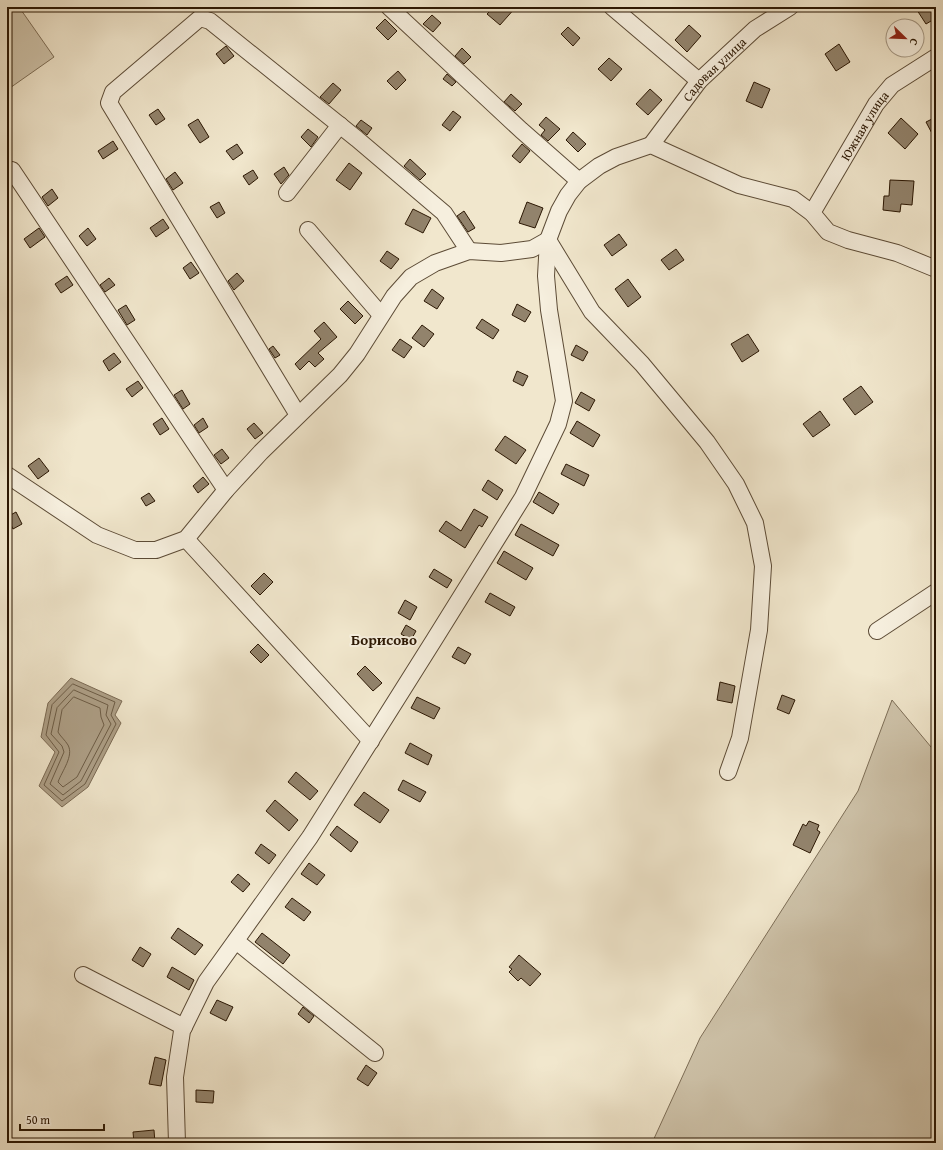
<svg xmlns="http://www.w3.org/2000/svg" width="943" height="1150" viewBox="0 0 943 1150" font-family="'Gentium Book Plus',serif">
  <style>
    .green { fill: #cfc4ab; stroke: #7d6e57 }
    .water { fill: #aea088; stroke: #7a6953 }
    .lines { fill: none; stroke-linecap: round; stroke-linejoin: round }
    .shore { stroke: #6c5c46; stroke-width: 1 }
    .building { fill: #92836c; stroke: #2b1703 }
    .minor-casing { stroke: #5c4b36; stroke-width: 18 }
    .minor { stroke: #f6efde; stroke-width: 16 }
    .labels { text-anchor: middle; stroke-width: 4; stroke-linejoin: round; paint-order: stroke }
    .street-label { font-size: 13px; fill: #2b1703; stroke: #f6efde }
    .quarter-label { font-size: 15px; font-weight: bold; fill: #2b1703; stroke: #f6efde }
  </style>
  <rect width="100%" height="100%" fill="#f1e7cd"/>
  <filter id="stains"><feTurbulence type="fractalNoise" baseFrequency=".005" numOctaves="4"/><feColorMatrix values="0 0 0 0 .2 0 0 0 0 .09 0 0 0 0 .02 0 0 0 .5 -.17"/></filter>
  <radialGradient id="worn" r=".72"><stop offset=".6" stop-color="#630" stop-opacity="0"/><stop offset="1" stop-color="#630" stop-opacity=".3"/></radialGradient>
  <path class="green" d="M7,7H19L54,57L7,90Z
    M892,700L936,753V1143H652L700,1038L858,791Z"/>
  <path class="water" d="M71,678L122,701L115,715L121,723L88,787L62,807L39,786L55,752L41,737L48,703Z"/>
  <g class="lines">
    <path class="shore" d="M73,684L115,702L111,715L116,724L85,784L62,801L44,785L59,752L46,735L52,705Z
      M74,690L108,705L106,715L111,724L81,781L63,795L50,784L64,752L62,746L51,734L57,708Z
      M74,697L100,708L101,717L104,725L77,777L63,787L58,782C62,771 74,756 68,745C65,740 60,736 58,732L62,710Z"/>
  </g>
  <path class="building" d="M494,7H516L500,25L487,14Z
    M915,7H936V18L926,24Z
    M432,15L441,23L433,32L423,24Z
    M385,19L397,31L388,40L376,28Z
    M689,25L701,36L687,52L675,40Z
    M568,27L580,38L573,46L561,34Z
    M839,44L850,62L836,71L825,54Z
    M226,46L234,56L224,64L216,54Z
    M462,48L471,57L464,64L455,56Z
    M609,58L622,69L611,81L598,69Z
    M398,71L406,80L396,90L387,81Z
    M447,74L456,82L452,86L443,79Z
    M754,82L770,89L762,108L746,101Z
    M333,83L341,90L329,104L320,97Z
    M650,89L662,100L648,115L636,104Z
    M511,94L522,104L515,111L504,102Z
    M158,109L165,119L156,125L149,115Z
    M453,111L461,117L450,131L442,125Z
    M546,117L560,129L548,141L541,135L545,130L539,125Z
    M936,117V141L926,122Z
    M901,118L918,134L905,149L888,133Z
    M198,119L209,137L200,143L188,125Z
    M361,120L372,128L367,135L356,126Z
    M308,129L318,137L311,147L301,137Z
    M573,132L586,144L578,152L566,140Z
    M113,141L118,149L103,159L98,151Z
    M237,144L243,153L233,160L226,151Z
    M522,144L530,151L520,163L512,156Z
    M410,159L426,174L420,180L404,166Z
    M349,163L362,173L350,190L336,180Z
    M284,167L289,175L281,184L274,174Z
    M253,170L258,178L249,185L243,176Z
    M175,172L183,183L173,190L166,179Z
    M890,180L914,181L912,205L901,204L900,212L883,210L884,196H889Z
    M52,189L58,198L48,206L42,197Z
    M219,202L225,213L217,218L210,207Z
    M527,202L543,208L535,228L519,223Z
    M413,209L431,218L423,233L405,224Z
    M464,211L475,228L468,232L457,216Z
    M163,219L169,228L156,237L150,228Z
    M39,228L45,237L30,248L24,239Z
    M88,228L96,239L87,246L79,236Z
    M619,234L627,245L612,256L604,245Z
    M676,249L684,260L669,270L661,260Z
    M387,251L399,259L391,269L380,261Z
    M191,262L199,273L190,279L183,268Z
    M237,273L244,281L234,290L228,281Z
    M67,276L73,285L61,293L55,284Z
    M109,278L115,285L105,292L100,285Z
    M628,279L641,297L628,307L615,289Z
    M432,289L444,298L437,309L424,301Z
    M348,301L363,316L355,324L340,309Z
    M517,304L531,312L525,322L512,315Z
    M126,305L135,320L127,325L118,310Z
    M482,319L499,330L493,339L476,328Z
    M324,322L337,337L318,353L324,359L315,367L309,361L300,370L295,364L321,339L314,331Z
    M422,325L434,334L424,347L412,338Z
    M748,334L759,351L742,362L731,344Z
    M400,339L412,347L404,358L392,350Z
    M576,345L588,352L583,361L571,355Z
    M273,346L280,355L275,358L269,349Z
    M114,353L121,362L109,371L103,361Z
    M517,371L528,376L523,386L513,381Z
    M138,381L143,388L132,397L126,389Z
    M861,386L873,402L855,415L843,399Z
    M182,390L190,404L183,409L174,395Z
    M581,392L595,400L589,411L575,403Z
    M820,411L830,425L813,437L803,424Z
    M162,418L169,429L160,435L153,424Z
    M203,418L208,427L199,433L194,425Z
    M577,421L600,435L593,447L570,433Z
    M254,423L263,433L255,439L247,429Z
    M505,436L526,450L516,464L495,450Z
    M222,449L229,458L221,464L214,455Z
    M39,458L49,471L38,479L28,466Z
    M566,464L589,475L584,486L561,474Z
    M203,477L209,484L198,493L193,486Z
    M488,480L503,490L497,500L482,490Z
    M539,492L559,504L553,514L533,502Z
    M149,493L155,501L146,506L141,498Z
    M474,509L488,517L482,527L479,525L465,548L439,531L446,521L461,531Z
    M16,512L22,524L13,529L7,517Z
    M521,524L559,545L553,556L515,535Z
    M504,551L533,568L526,580L497,563Z
    M434,569L452,580L447,588L429,577Z
    M264,573L273,582L260,595L251,586Z
    M490,593L515,607L510,616L485,602Z
    M405,600L417,607L410,620L398,613Z
    M406,625L416,631L411,640L401,634Z
    M258,644L269,655L261,663L250,652Z
    M458,647L471,654L465,664L452,657Z
    M365,666L382,683L373,691L357,674Z
    M720,682L735,686L732,703L717,700Z
    M782,695L795,700L789,714L777,709Z
    M417,697L440,708L434,719L411,708Z
    M410,743L432,755L428,765L405,753Z
    M296,772L318,791L310,800L288,782Z
    M403,780L426,792L420,802L398,790Z
    M364,792L389,810L380,823L354,805Z
    M275,800L298,820L289,831L266,811Z
    M809,821L819,825L817,830L820,832L810,853L793,845L803,824L806,826Z
    M337,826L358,842L351,852L330,835Z
    M261,844L276,855L269,864L255,853Z
    M309,863L325,875L317,885L301,874Z
    M238,874L250,884L243,892L231,882Z
    M292,898L311,912L304,921L285,907Z
    M178,928L203,945L195,955L171,938Z
    M262,933L290,955L283,964L255,942Z
    M140,947L151,954L143,967L132,960Z
    M519,955L541,974L530,986L521,978L518,981L509,972L512,969L509,967Z
    M172,967L194,980L189,990L167,977Z
    M217,1000L233,1007L226,1021L210,1013Z
    M303,1007L314,1016L309,1023L298,1014Z
    M155,1057L166,1060L161,1086L149,1084Z
    M366,1065L377,1073L368,1086L357,1079Z
    M196,1090L214,1091L213,1103L196,1102Z
    M154,1130L155,1143H134L133,1132Z"/>
  <g class="lines">
    <g class="minor-casing">
      <g id="minor">
        <path d="M389,7L521,130L579,181"/>
        <path d="M612,7L699,81"/>
        <path id="s1" d="M651,145L699,81L755,29L790,7"/>
        <path d="M12,170L226,490"/>
        <path d="M287,193L340,125"/>
        <path id="s2" d="M812,213L876,104L892,85L936,57"/>
        <path d="M308,230L381,315"/>
        <path d="M298,415L109,103L113,92L200,18L210,21L357,139L444,213L469,251"/>
        <path d="M7,475L97,535L135,550H156L186,539L226,490L261,452L340,375L357,354L394,296L411,277L435,263L469,251L501,253L532,249L548,240L592,312L642,364L707,442L736,484L755,523L763,566L759,630L740,738L728,772"/>
        <path d="M186,539L371,741"/>
        <path d="M877,631L936,592"/>
        <path d="M236,941L375,1053"/>
        <path d="M83,975L184,1027"/>
        <path d="M177,1143L175,1077L182,1031L206,982L310,837L434,640L523,497L558,424L564,401L549,310L546,276L548,240L559,211L568,195L579,181L599,166L616,157L651,145L739,185L793,199L812,213L828,232L848,240L897,253L936,269"/>
      </g>
    </g>
    <use href="#minor" class="minor"/>
  </g>
  <g class="labels">
    <g class="street-label">
      <text dy="5" stroke="none"><textPath href="#s1" startOffset="99">Садовая улица</textPath></text>
      <text dy="5" stroke="none"><textPath href="#s2" startOffset="102">Южная улица</textPath></text>
    </g>
    <g class="quarter-label">
      <text x="384" y="645">Борисово</text>
    </g>
  </g>
  <rect width="943" height="1150" fill="none" stroke="#f1e7cd" stroke-width="24"/>
  <rect x="8" y="8" width="927" height="1134" fill="none" stroke="#2b1703" stroke-width="2"/>
  <rect x="12" y="12" width="919" height="1126" fill="none" stroke="#2b1703"/>
  <g transform="translate(905 38) rotate(113)"><circle r="19" fill="#f6efde" stroke="#a59986"/>
  <path d="M0-3L7 15L0 10L-7 15Z" fill="#8f2418"/>
  <text y="-6" font-size="11" font-weight="bold" text-anchor="middle" fill="#2b1703">С</text>
  </g>
  <path d="M20 1124v6h84v-6" fill="none" stroke="#2b1703" stroke-width="2"/>
  <text x="26" y="1124" font-size="12" fill="#2b1703" stroke="#f6efde" stroke-width="3" paint-order="stroke">50 m</text>
  <rect width="100%" height="100%" filter="url(#stains)"/>
  <rect width="100%" height="100%" fill="url(#worn)"/>
</svg>
